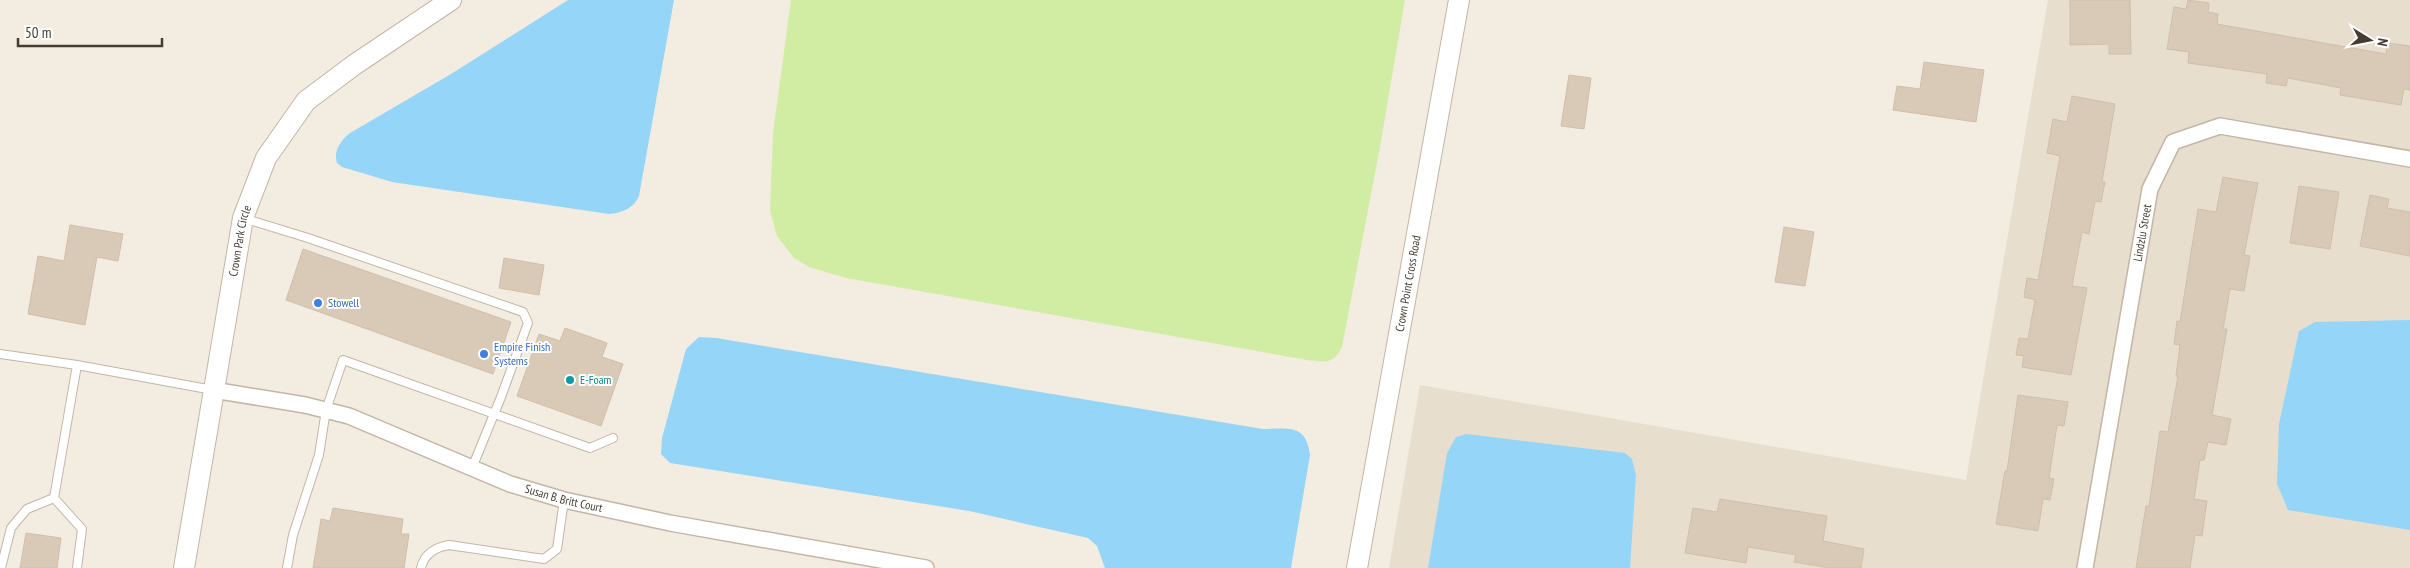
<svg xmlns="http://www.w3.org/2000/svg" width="2410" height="568" viewBox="0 0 2410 568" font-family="'PT Sans Narrow',sans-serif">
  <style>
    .residential { fill: #e8dece }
    .green { fill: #d1eda4 }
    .water { fill: #95d6f8 }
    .building { fill: #d9cab8; stroke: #d1bea8 }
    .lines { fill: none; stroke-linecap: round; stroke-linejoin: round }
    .service-casing { stroke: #c2b6a6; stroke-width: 10 }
    .minor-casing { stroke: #c2b6a6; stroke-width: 18 }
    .tertiary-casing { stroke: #c2b6a6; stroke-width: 22 }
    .service { stroke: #fff; stroke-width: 8 }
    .minor { stroke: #fff; stroke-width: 15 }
    .tertiary { stroke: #fff; stroke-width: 20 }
    .shop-dot { fill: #3f7fe0; stroke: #fff; stroke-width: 2 }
    .culture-dot { fill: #0f9aa8; stroke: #fff; stroke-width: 2 }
    .labels { text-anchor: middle; stroke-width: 4; stroke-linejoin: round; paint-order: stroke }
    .street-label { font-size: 12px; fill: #453c31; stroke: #fff }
    .shop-label { font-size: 12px; fill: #366cbe; stroke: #fff; text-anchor: start }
    .culture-label { font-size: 12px; fill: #0d838f; stroke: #fff; text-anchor: start }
  </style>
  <rect width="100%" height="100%" fill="#f3ece1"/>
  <path class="residential" d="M2048,0H2410V568H1389L1420,385L1966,480Z"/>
  <path class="green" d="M791,0H1405L1380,147L1342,347C1333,365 1324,362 1307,360L846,278L809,267L794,258L777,236L770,211L773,133Z"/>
  <path class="water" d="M568,0H674L639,196C634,208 622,213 609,214L392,182L342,167L337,163C333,151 341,140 350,133L451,74Z
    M2410,320V530L2288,510L2277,484L2279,424L2299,331L2315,322Z
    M699,337L716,338L1263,429C1288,429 1306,423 1310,455L1291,568H1105L1097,546L1088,538L969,511L670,463L661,454L662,438L686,349Z
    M1466,434L1625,453L1632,459L1636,475L1630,568H1428L1447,453L1456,437Z"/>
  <path class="building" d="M2070,0H2130L2131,54H2109V44L2070,45Z
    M2188,0L2209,3L2208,12L2218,14L2217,24L2386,54L2388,43L2410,46V90L2404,89L2401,105L2340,95L2341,88L2288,78L2286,86L2266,83L2267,74L2188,63L2189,52L2167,49L2174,7L2186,9Z
    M1924,62L1984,70L1976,122L1893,110L1897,86L1920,89Z
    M1569,75L1591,78L1584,129L1561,126Z
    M2072,96L2115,104L2102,182H2105L2101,202L2095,201L2089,234L2082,232L2072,286L2087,288L2071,375L2022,367L2024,356L2016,355L2019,338L2028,339L2035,300L2024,297L2027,278L2038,280L2060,156L2047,153L2053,119L2067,122Z
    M2223,177L2258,183L2244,255L2250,256L2244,291L2230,289L2223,329H2227L2212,415L2231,419L2226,445L2208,442L2204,460H2200L2194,499L2207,501L2202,536L2195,535L2190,568H2136L2146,506H2149L2160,431L2168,432L2178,376H2176L2180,345L2174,344L2177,321L2180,322L2198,209L2216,212Z
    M2299,186L2339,192L2330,249L2290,243Z
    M2370,195L2389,199L2387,208L2410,212V256L2360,246Z
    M70,225L123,234L118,261L97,257L85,325L28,314L38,256L64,261Z
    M1784,227L1814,232L1805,286L1775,282Z
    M303,249L511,322L493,374L286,300Z
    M504,258L544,265L539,295L499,288Z
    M565,328L607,343L602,357L623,364L601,426L517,396L539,334L560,341Z
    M2018,395L2068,402L2064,426L2057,425L2049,478L2054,479L2050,500L2043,499L2038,531L1996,524L2005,471H2007Z
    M1720,499L1827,516L1823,541L1864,549L1861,568H1829L1794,562L1796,555L1748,547L1746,563L1685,553L1693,508L1717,512Z
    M333,508L403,519L401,534H409L404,568H313L321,519L330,521Z
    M26,533L61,538L57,568H20Z"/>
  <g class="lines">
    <g class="service-casing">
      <path id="service" d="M243,218L308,238L523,312L528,323L501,397L472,468
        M0,354L77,365L213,390
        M54,498L82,529L77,568
        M1,568L11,528L27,509L54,498L77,365
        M287,568L293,535L319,455L326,410L343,360L590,448L613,438
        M421,568C424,554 436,547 449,545L544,559L557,549L564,500"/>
    </g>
    <g class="minor-casing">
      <g id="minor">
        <path id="s1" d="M213,390L305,405L349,416L510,484L564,500L670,523L926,568"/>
        <path id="s2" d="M2085,568L2150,189L2173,142L2220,126L2410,159"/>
      </g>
    </g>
    <g class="tertiary-casing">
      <g id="tertiary">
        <path id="s3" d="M184,568L243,218L266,158L306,101L354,65L451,0"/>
        <path id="s4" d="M1357,568L1459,0"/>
      </g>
    </g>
    <use href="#service" class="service"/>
    <use href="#minor" class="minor"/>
    <use href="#tertiary" class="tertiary"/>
  </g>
  <g class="shop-dot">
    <circle cx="318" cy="303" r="5"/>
    <circle cx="484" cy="354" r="5"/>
  </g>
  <circle class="culture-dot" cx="570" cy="380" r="5"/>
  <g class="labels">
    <g class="street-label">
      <text dy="4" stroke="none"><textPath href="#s2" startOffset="340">Lindzlu Street</textPath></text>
      <text dy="4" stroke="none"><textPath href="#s3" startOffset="332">Crown Park Circle</textPath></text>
      <text dy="4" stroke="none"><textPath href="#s4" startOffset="289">Crown Point Cross Road</textPath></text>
      <text dy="4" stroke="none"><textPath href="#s1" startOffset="369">Susan B. Britt Court</textPath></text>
    </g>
    <g class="shop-label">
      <text x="328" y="307">Stowell</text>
      <text x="494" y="351">Empire Finish<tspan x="494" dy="14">Systems</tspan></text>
    </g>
    <g class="culture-label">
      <text x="580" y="384">E-Foam</text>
    </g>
  </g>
  <g transform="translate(2370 40) rotate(100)" stroke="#ffffff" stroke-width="4" paint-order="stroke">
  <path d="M0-4L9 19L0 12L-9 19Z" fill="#453c31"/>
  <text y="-8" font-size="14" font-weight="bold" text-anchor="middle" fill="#453c31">N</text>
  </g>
  <path d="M18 38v8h144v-8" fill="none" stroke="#453c31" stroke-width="2.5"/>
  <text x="25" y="38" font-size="15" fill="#453c31" stroke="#ffffff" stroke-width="4" paint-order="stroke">50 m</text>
</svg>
